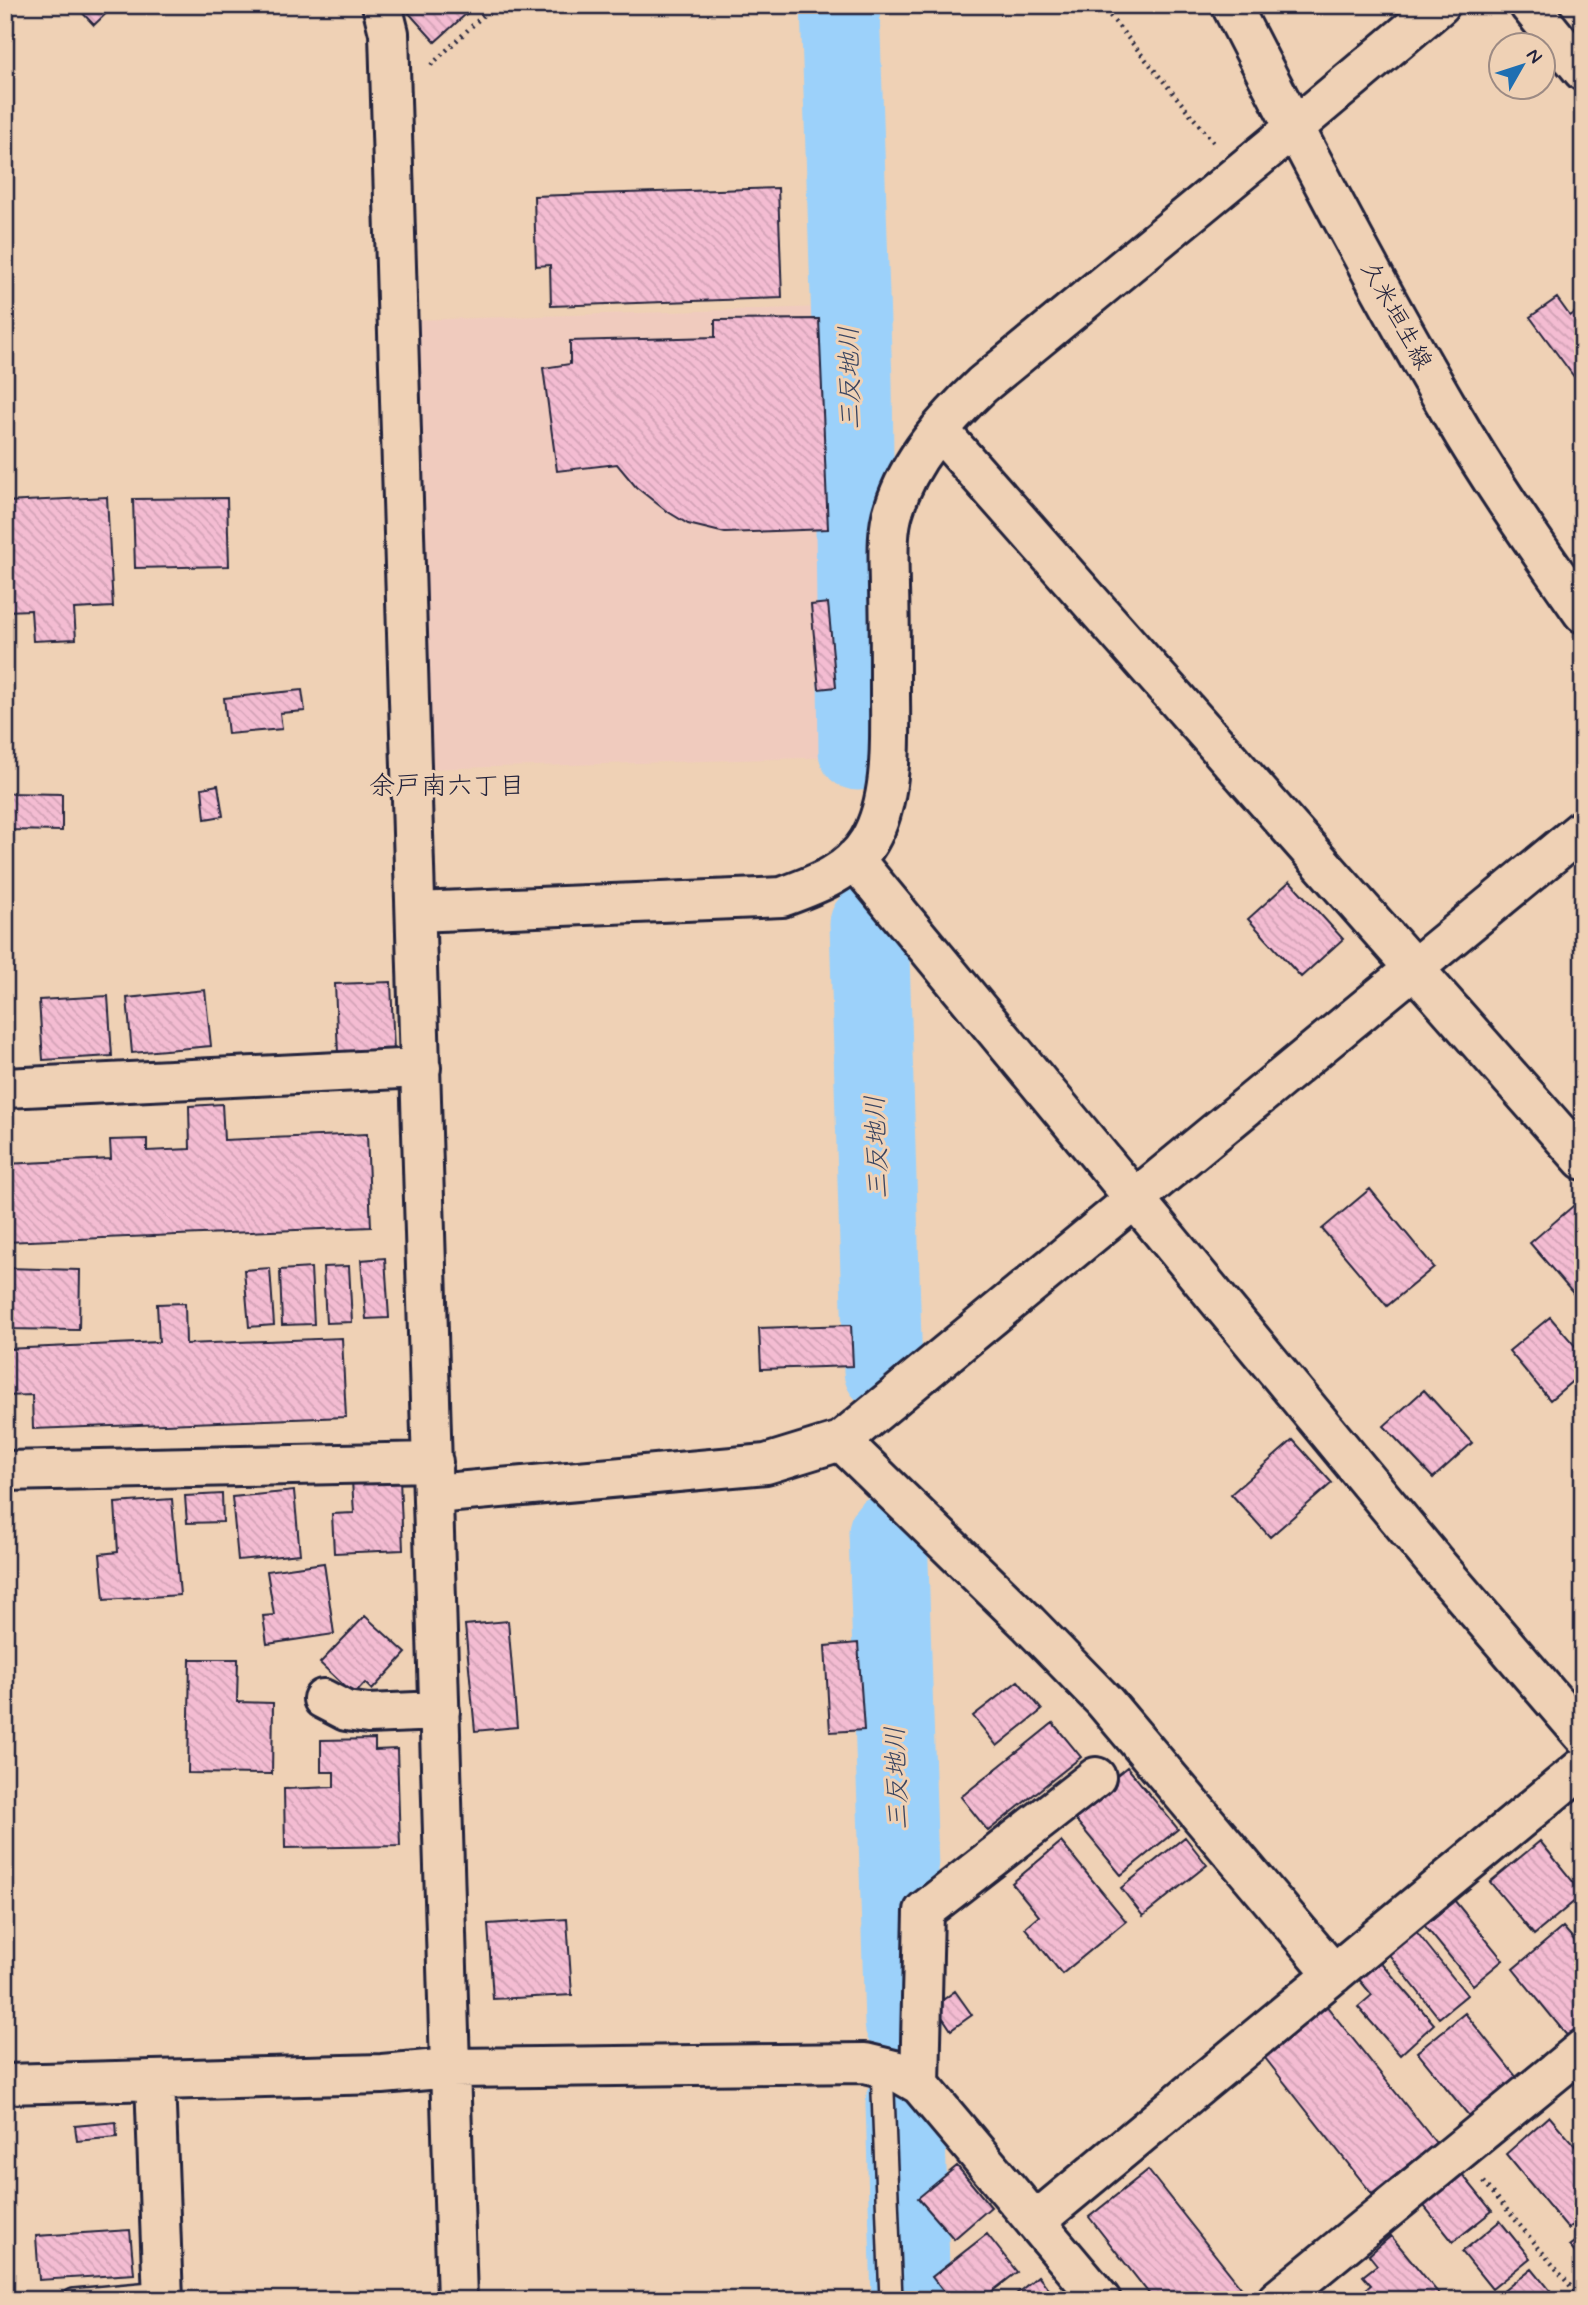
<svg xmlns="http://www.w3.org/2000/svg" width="1588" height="2305" viewBox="0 0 1588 2305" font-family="Mynerve,'Klee One',sans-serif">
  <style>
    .built { fill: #f0cbbe }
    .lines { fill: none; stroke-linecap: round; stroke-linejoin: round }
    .river { stroke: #9cd1fa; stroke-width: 79 }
    .building { fill: url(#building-back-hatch); stroke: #22223b; stroke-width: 2 }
    .service-casing { stroke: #22223b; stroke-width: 26 }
    .minor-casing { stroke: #22223b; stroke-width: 44 }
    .tertiary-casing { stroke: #22223b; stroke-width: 44 }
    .secondary-casing { stroke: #22223b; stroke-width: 44 }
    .path { stroke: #22223b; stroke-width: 4.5; stroke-dasharray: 2 5; stroke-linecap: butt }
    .service { stroke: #efd1b5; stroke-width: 21 }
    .minor { stroke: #efd1b5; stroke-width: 38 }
    .tertiary { stroke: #efd1b5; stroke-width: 38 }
    .secondary { stroke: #efd1b5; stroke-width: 38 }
    .labels { text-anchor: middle; stroke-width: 6; stroke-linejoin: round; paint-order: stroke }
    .street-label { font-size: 24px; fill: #22223b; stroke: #efd1b5 }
    .water-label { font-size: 26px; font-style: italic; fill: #3a4561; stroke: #efd1b5 }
    .neighbourhood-label { font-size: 26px; fill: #22223b; stroke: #efd1b5 }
  </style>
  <defs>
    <pattern id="building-back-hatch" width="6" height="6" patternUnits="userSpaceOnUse" patternTransform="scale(1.75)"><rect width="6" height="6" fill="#f4bcd2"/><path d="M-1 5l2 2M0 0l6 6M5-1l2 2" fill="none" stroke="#d1a1b5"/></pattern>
  </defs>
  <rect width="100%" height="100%" fill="#efd1b5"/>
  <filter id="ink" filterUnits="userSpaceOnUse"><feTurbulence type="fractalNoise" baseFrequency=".0143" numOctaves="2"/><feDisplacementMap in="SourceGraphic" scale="14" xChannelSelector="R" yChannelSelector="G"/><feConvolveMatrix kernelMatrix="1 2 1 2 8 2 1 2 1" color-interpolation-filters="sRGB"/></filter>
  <g filter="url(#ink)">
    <path class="built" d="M825,307L841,757L427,769L411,320Z"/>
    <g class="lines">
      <path class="river" d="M840,5L853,382L858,751
        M869,924L883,1371
        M888,1532L904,2023
        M905,2103L911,2300"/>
    </g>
    <path class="building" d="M75,5H115L94,25Z
      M415,5H476L435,42L408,12Z
      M778,188L782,298L551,306L550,265L536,266L534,196Z
      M1557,298L1570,316L1583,307V389L1530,317Z
      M819,319L828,529L725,533L688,524L665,510L636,487L617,464L557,471L543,368L570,364V341L715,337V320Z
      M107,497L113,607L74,609L76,639L33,641L31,610L5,611V502Z
      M227,498L229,566L135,568L133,499Z
      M828,603L836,687L819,689L811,605Z
      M302,690L305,711L280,713L282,729L228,734L224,698Z
      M218,785L223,816L205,819L202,788Z
      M5,793L62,794V831L5,830Z
      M1290,881L1343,939L1301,977L1248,919Z
      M391,982L394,1052L338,1054L335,984Z
      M205,990L211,1046L132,1053L127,998Z
      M108,996L112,1056L43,1060L39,1000Z
      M5,1007H8L12,1063H5Z
      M222,1104L224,1140L367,1134L371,1227L5,1242V1164L111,1159L110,1140L147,1139V1151L190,1149L189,1106Z
      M1370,1189L1434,1267L1387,1306L1322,1229Z
      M1580,1200L1583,1203V1305L1530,1243Z
      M385,1258L389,1318L366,1319L361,1260Z
      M349,1266L352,1322L326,1323L323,1267Z
      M5,1268L80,1270L79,1330L5,1329Z
      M270,1268L274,1325L249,1327L244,1270Z
      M311,1268L314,1324L282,1325L280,1270Z
      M185,1303L186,1344L342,1338L346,1417L33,1429L32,1395L5,1396V1349L159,1342L157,1304Z
      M1550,1317L1583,1355V1372L1550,1400L1509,1351Z
      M851,1325L853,1366L761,1369L759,1328Z
      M1424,1390L1472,1443L1433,1478L1384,1426Z
      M1293,1440L1332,1483L1270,1537L1231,1494Z
      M400,1479L403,1550L334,1553L332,1514L354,1513L352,1481Z
      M294,1491L300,1554L238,1560L232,1497Z
      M222,1494L223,1522L187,1523L185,1496Z
      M172,1499L180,1595L104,1600L100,1554L118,1552L115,1503Z
      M324,1563L334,1634L267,1644L263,1616L274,1615L267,1571Z
      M365,1616L406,1653L372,1690L365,1683L354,1695L320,1663Z
      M508,1621L517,1727L475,1731L465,1625Z
      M858,1643L864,1730L830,1732L825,1646Z
      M190,1659H238L237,1702L273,1703L272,1774L188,1773Z
      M1018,1681L1042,1710L997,1746L973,1716Z
      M1053,1723L1081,1757L988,1831L961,1797Z
      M375,1739V1750L397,1749L400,1846L285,1848L284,1789L334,1787V1772H321V1740Z
      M1127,1767L1178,1829L1121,1875L1070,1813Z
      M1185,1837L1207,1865L1143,1916L1121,1888Z
      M1540,1841L1583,1894L1534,1935L1490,1882Z
      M1061,1842L1126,1921L1062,1974L1025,1928L1039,1916L1012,1883Z
      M1454,1900L1503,1960L1473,1985L1424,1925Z
      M567,1919L572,1995L493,1999L488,1924Z
      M1563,1927L1583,1950V2026L1569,2038L1513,1969Z
      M1415,1930L1467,1995L1439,2018L1387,1952Z
      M1378,1959L1434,2024L1400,2055L1358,2007L1372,1995L1357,1977Z
      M955,1991L972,2015L951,2030L935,2006Z
      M1325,2004L1436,2143L1372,2194L1262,2054Z
      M1465,2013L1522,2084L1474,2122L1417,2052Z
      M1549,2116L1583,2155V2216L1568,2229L1506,2154Z
      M116,2122L117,2137L77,2141L75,2126Z
      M957,2166L991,2207L954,2239L918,2198Z
      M1458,2169L1492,2211L1453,2242L1420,2201Z
      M1148,2170L1250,2299L1248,2300H1154L1089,2217Z
      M1500,2221L1530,2258L1492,2289L1462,2252Z
      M130,2230L134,2274L39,2280L36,2236Z
      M987,2234L1017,2272L981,2300H950L932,2277Z
      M1583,2235V2262L1569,2246Z
      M1391,2236L1444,2300H1361L1358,2296L1371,2285L1363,2276L1377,2265L1369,2255Z
      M1532,2268L1558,2300H1506L1501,2293Z
      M1038,2276L1058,2300H1009Z"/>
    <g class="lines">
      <g class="service-casing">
        <path id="service" d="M882,2067L891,2300
          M74,2300L163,2292"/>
      </g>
      <g class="minor-casing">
        <path id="minor" d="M382,5L389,33L457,2300
          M1529,5L1583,71
          M939,430L1583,1160
          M854,859L1438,1566L1583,1735
          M416,912L782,897C815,885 850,873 869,841C894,799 890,736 890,690C890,656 890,622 889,589C889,563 886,533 894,509C909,460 946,419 982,385L1294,128
          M5,1088L421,1068
          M841,1441L1028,1623L1104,1701L1334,1974
          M5,1471L433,1462
          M434,1494L766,1464L841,1441L1583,829
          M323,1699L346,1711L368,1714L440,1711
          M155,2080L163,2300
          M5,2084L382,2074L451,2068L865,2063L894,2070L920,2085L1101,2300
          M920,2085L924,1911L1096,1777
          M1036,2221L1583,1767
          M1277,2300L1583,2049"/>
      </g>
      <g class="tertiary-casing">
        <path id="tertiary" d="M1294,128L1440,5"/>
      </g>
      <g class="secondary-casing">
        <path id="secondary" d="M1231,5C1301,142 1373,280 1451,413C1491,482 1537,547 1583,613"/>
      </g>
      <path class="path" d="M1101,5L1214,143
        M431,65L494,5
        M1484,2182L1582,2300"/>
      <use href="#service" class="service"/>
      <use href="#minor" class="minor"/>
      <use href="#tertiary" class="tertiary"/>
      <use href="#secondary" class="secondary"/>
    </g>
  </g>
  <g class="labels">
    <g class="street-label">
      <text transform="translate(1397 315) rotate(61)" y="8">久米垣生線</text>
    </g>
    <g class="water-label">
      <text transform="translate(849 378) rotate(-91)" y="9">三反地川</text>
      <text transform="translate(876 1147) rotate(-92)" y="9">三反地川</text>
      <text transform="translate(896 1778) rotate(-92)" y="9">三反地川</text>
    </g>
    <g class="neighbourhood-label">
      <text x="447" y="794">余戸南六丁目</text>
    </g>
  </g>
  <rect width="1588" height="2305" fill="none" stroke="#efd1b5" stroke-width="28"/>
  <rect x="14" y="14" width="1560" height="2277" fill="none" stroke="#22223b" stroke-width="2.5" filter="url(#ink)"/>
  <g transform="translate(1522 66) rotate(51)"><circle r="33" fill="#efd1b5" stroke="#9d8b84" stroke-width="2"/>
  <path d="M0-5L12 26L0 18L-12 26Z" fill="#1f6fb2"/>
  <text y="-10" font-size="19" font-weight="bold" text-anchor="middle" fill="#22223b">N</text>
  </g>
</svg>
